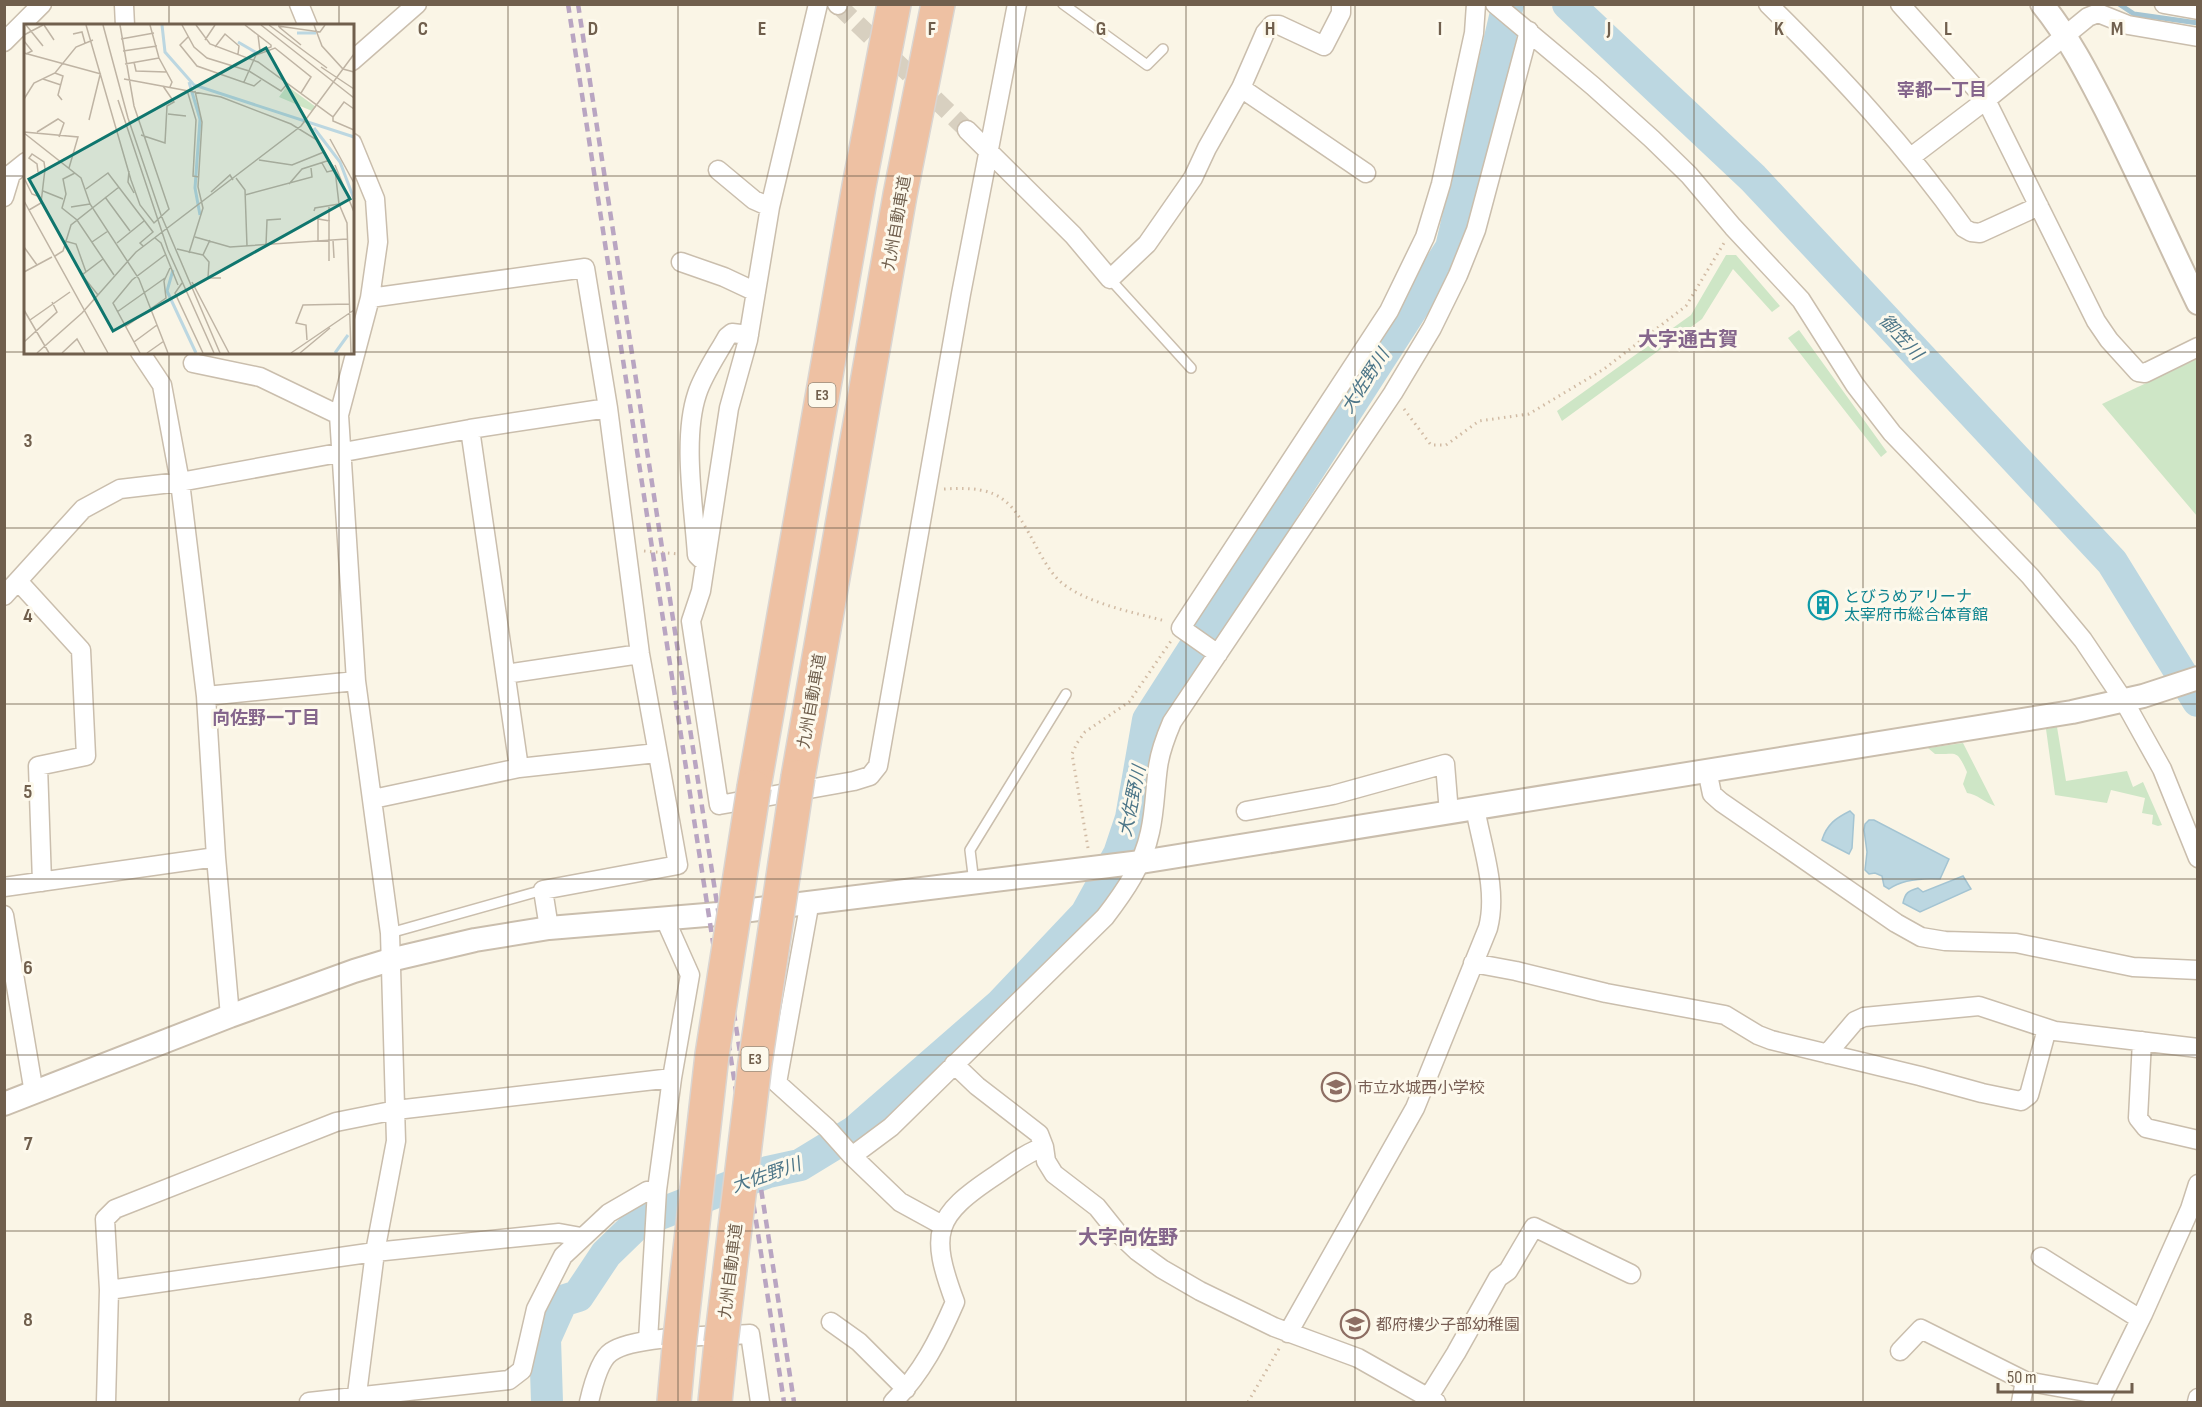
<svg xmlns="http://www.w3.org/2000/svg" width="2202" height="1407" viewBox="0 0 2202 1407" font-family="'Sofia Sans Condensed','Noto Sans JP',sans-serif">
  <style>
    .green { fill: #cee6c6 }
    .water { fill: #bcd7e1; stroke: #a4c4d2; stroke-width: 1.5 }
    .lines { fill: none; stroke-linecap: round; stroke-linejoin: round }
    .stream { stroke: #a4c4d2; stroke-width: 5 }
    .river { stroke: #bcd7e1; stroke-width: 32 }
    .minor-tunnel { stroke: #d8d0c0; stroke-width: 18; stroke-dasharray: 18 9; stroke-linecap: butt }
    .service-casing { stroke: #cabead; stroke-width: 12 }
    .minor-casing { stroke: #cabead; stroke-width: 21 }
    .tertiary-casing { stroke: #cabead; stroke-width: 26 }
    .motorway-casing { stroke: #dad5d1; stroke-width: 36 }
    .path { stroke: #d1bba4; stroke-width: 3; stroke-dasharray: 1.5 4.5; stroke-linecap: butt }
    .service { stroke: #fff; stroke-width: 9 }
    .minor { stroke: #fff; stroke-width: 18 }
    .tertiary { stroke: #fff; stroke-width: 22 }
    .motorway { stroke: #eec1a3; stroke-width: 33 }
    .rail { stroke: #b9a5c2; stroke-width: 4.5; stroke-dasharray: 9 6; stroke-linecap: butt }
    .motorway-bridge-casing { stroke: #dad5d1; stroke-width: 36; stroke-linecap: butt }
    .motorway-bridge { stroke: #eec1a3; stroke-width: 33 }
    .grid { fill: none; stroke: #705f4d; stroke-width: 1.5; stroke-opacity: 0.55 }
    .labels { text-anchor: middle; stroke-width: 6; stroke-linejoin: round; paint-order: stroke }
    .shield { fill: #fdf9ec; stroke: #9a8d7d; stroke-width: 1.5 }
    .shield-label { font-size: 15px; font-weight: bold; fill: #705f4d }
    .street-label { font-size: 16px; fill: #705f4d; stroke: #fdf9ec }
    .culture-label { font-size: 16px; fill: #0d838f; stroke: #fdf9ec; text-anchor: start }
    .education-label { font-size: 16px; fill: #785e54; stroke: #fdf9ec; text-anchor: start }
    .neighbourhood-label { font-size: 18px; font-weight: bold; fill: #85668c; stroke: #fdf9ec }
    .water-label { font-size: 18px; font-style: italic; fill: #4d7688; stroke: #fdf9ec }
    .quarter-label { font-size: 20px; font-weight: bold; fill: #85668c; stroke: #fdf9ec }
    .inset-river { fill: none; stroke: #bcd7e1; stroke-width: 3 }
    .inset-road { fill: none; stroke: #bfb4a4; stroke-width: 1.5 }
    .view { fill: #0f766e; fill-opacity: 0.15; stroke: #0f766e; stroke-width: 3 }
    .inset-edge { fill: none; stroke: #705f4d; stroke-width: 3 }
    .grid-label { font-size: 20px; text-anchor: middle; font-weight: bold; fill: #705f4d; stroke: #fdf9ec; stroke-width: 6; stroke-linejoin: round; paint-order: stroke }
  </style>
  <rect width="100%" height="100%" fill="#faf5e6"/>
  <path class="green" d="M1726,255H1736L1780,306L1772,312L1733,269L1702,319L1562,421L1557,411L1691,315Z
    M1799,330L1887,452L1881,457L1788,338Z
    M2197,359V516L2102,404Z
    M2057,727L2066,781L2127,771L2133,787L2143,782L2162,825L2158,826L2152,824L2153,815L2142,813L2145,798L2111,790L2107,803L2055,795L2046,729Z
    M1963,743L1995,806C1984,802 1977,794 1967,793L1963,784L1967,772C1956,748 1957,755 1935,754L1928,748Z"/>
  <path class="water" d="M1850,811L1854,815L1852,848L1849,854L1822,840C1827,824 1836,818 1850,811Z
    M1869,820H1874L1949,859L1940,879C1922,878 1903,879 1889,889L1884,886L1882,876L1875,873L1869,874L1865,870L1867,852L1864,830L1865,824Z
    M1963,876L1971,889L1920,912L1903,903C1905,893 1908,891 1918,888L1923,892Z"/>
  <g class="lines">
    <path class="stream" d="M2119,4L2134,14L2198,23"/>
    <path class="river" d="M1568,4L1753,178L2112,562L2198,701
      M547,1402L545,1339L562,1301L578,1296L606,1254L639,1222L768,1172L800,1165L854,1132L1001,1004L1086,914L1119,854L1131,818L1148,720L1451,248L1508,4"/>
    <path class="minor-tunnel" d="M838,5L967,130"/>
    <g class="service-casing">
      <path id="service" d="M1063,4L1147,65L1163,49
        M1110,279L1191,368
        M974,883L970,850L1066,694
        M390,933L543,890"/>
    </g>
    <g class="minor-casing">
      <path id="minor" d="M299,4L308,26
        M818,4L770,207L748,340L729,408L701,591L691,621L719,805L854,781L870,776L878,766L961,294L1017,4
        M837,4L838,5
        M1495,4L1593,86L1652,139L1689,175L1733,227L1801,300L1855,385L1892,433L2030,576L2083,640L2124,701L2162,769L2198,858
        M1768,4C1839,74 1907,147 1964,228L1971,232L1980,233L2039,206
        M1900,4L1986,100L2096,321L2109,340L2138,372L2145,373L2198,347
        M2164,4L2198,10
        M124,5L125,26
        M4,42L42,4
        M352,61L417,4
        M1241,88L1366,173
        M967,130L1073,235L1110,279L1147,244L1193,178L1207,148L1241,88L1265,33L1272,25H1279L1324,46L1341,13V4
        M352,143L375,199L378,242L370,298L339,415L356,681L390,933L396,1141L375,1252L356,1402
        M1911,157L1986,100L2088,17L2098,13L2128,25L2198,37
        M718,170L754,200L770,207
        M4,197L11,174L26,162
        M681,262L724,277L756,292
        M370,298L585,268L608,408L640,654L678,865L543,890L549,928
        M140,352L162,385L180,482L206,696L216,857L230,1016
        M193,363L260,377L339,415
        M470,429L519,768
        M701,559L697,555C694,508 682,439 697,394C703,375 717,355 727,337L732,333L749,335
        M18,581L81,650L86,756L38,766L42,882
        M4,596L83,509L120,489L180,482L470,429L608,408
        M1218,654L1181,628L1389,311L1425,237L1441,184L1474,33L1476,4
        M506,674L640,654
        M206,696L356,681
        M1707,770L1712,794L1721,802L1896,923L1921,937L1945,941L2016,943L2133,967L2198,970
        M373,799L519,768L657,753
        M1246,811L1333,795L1445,764L1449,813
        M4,887L216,857
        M810,901L777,1083L827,1128L852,1156L900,1202L942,1225
        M4,915L34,1093
        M1473,963L1516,971L1606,993L1725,1015L1758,1035L1771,1040L1920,1076L1982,1093L2021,1101L2029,1095L2047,1029
        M2142,1041L2138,1118L2146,1128L2198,1140
        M1827,1054L1855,1021L1864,1017L1979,1006L2055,1031L2198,1048
        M954,1064L977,1086L1039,1134L1044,1147L1046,1161L1054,1174L1097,1207L1117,1232L1137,1251L1162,1269L1200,1291L1274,1327L1358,1358L1436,1402
        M852,1156L891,1127L1105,917C1125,891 1143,865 1150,832C1155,810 1155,788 1158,767C1160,751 1166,736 1172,722L1393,393L1432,328L1458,275L1476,230L1529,31
        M2041,1257L2140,1319
        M109,1290L375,1252L559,1233L581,1237
        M831,1322L859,1342L906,1389
        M1288,1333L1415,1108L1488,928C1498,890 1482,847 1475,808
        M648,1340L657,1190L672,1078L690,975L665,919
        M1900,1351L1921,1329L2025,1381L2103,1395
        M1428,1398L1456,1353L1498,1278L1508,1271L1534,1227L1631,1274
        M106,1402L109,1290L105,1219L115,1209L336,1122L396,1110L672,1078
        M309,1402L509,1380L522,1370L536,1309L563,1256L609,1213L647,1191L657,1190
        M589,1402C592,1389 599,1360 611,1352C634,1335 718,1336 750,1334L760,1402
        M893,1402C922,1373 939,1339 955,1302C929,1232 934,1216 996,1175C1011,1165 1027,1152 1044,1147
        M2021,1402L2025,1381
        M2101,1402L2103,1395L2143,1314L2190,1209L2198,1184
        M2197,1402L2198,1398"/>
    </g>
    <g class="tertiary-casing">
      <path id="tertiary" d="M2042,4C2068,36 2087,73 2106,110C2138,173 2167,239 2198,303
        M4,1104L230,1016L354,971L390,960L475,940L549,928L718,914L1141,862L2072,712L2143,696L2198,678"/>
    </g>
    <g class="motorway-casing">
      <path id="motorway" d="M798,777L900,195L938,4
        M754,787L859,186L894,4
        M674,1402L679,1347
        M715,1402L721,1343"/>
    </g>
    <path class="path" d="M1404,409L1431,445H1446L1479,421L1529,414L1604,369L1686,306L1724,243
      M944,489C1003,485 1012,501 1038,550C1045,562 1051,574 1062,583C1088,604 1133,612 1165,621
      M644,551L679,554
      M1088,848L1072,754L1077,743L1085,732L1129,702L1171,641
      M1248,1402L1280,1347"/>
    <use href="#service" class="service"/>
    <use href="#minor" class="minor"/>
    <use href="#tertiary" class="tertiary"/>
    <use href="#motorway" class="motorway"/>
    <path class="rail" d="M568,4L784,1402
      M578,4L794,1402"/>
    <g class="motorway-bridge-casing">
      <path id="motorway-bridge" d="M721,1343L755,1063L798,777
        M679,1347L712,1055L754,787"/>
    </g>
    <use href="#motorway-bridge" class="motorway-bridge"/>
  </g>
  <path class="grid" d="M169,4V26M339,4V26M508,4V1402M678,4V1402M847,4V1402M1016,4V1402M1186,4V1402M1355,4V1402M1524,4V1402M1694,4V1402M1863,4V1402M2033,4V1402M4,176H26M352,176H2198M4,352H26M169,352V1402M339,352V1402M352,352H2198M4,528H2198M4,704H2198M4,879H2198M4,1055H2198M4,1231H2198"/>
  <defs>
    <g id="building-ring" transform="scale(1.5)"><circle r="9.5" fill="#fdf9ec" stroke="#0f9aa8" stroke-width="1.5"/><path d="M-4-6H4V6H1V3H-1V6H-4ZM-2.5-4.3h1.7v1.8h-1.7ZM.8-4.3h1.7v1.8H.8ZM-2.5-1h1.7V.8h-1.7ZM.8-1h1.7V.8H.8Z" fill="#0f9aa8"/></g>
    <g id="school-ring" transform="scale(1.5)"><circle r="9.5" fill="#fdf9ec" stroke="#8d6e63" stroke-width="1.5"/><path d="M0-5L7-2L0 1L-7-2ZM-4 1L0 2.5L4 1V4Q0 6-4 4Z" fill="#8d6e63"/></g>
  </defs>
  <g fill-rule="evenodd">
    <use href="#building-ring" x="1823" y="605"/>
    <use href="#school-ring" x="1336" y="1087"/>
    <use href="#school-ring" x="1355" y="1324"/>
  </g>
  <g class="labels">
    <g class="shield">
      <rect x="808.5" y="383" width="27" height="24" rx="4.5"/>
      <rect x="741.5" y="1047" width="27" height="24" rx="4.5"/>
    </g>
    <g class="shield-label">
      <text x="822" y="400">E3</text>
      <text x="755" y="1064">E3</text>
    </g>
    <g class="street-label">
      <text transform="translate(896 223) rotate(-80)" y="6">九州自動車道</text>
      <text transform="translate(811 701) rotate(-80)" y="6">九州自動車道</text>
      <text transform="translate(730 1271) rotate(-83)" y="6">九州自動車道</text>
    </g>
    <g class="culture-label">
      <text x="1844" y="602">とびうめアリーナ<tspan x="1844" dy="18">太宰府市総合体育館</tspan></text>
    </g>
    <g class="education-label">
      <text x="1357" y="1093">市立水城西小学校</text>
      <text x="1376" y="1330">都府樓少子部幼稚園</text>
    </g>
    <g class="neighbourhood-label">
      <text x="1942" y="96">宰都一丁目</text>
      <text x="266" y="724">向佐野一丁目</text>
    </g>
    <g class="water-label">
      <text transform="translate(1901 337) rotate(47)" y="6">御笠川</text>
      <text transform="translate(1365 381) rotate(-57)" y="6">大佐野川</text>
      <text transform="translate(1132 801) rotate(-78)" y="6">大佐野川</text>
      <text transform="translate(766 1175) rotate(-19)" y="6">大佐野川</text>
    </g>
    <g class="quarter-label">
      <text x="1688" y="346">大字通古賀</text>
      <text x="1128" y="1244">大字向佐野</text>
    </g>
  </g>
  <g transform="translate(24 24)">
    <rect width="330" height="330" fill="#faf5e6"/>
    <path d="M263,62L292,83L288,87L255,73Z" fill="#cee6c6"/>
    <path class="inset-river" d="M138,1L141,28L170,61L330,113M273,9H292M214,18L233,29M165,58L176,95L171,164L176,191M290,104L316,138L330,175M149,246L143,267L172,329M311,329L324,311"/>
    <path class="inset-road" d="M2,1L19,22M20,1L30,16M62,1L107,156L116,181L130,199L145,185L110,82L96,1M79,1L104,94L137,191L196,329M126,1L135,34L148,58L146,63M158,1L170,23L183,34L225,47L257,67L264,59M172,1L186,20L234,38L309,93V97L330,106M221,1L247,21V23L236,27L234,11M237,1L330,74M245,1L303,44M290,1L298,22L319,45L330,48M254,2L296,8L301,1M255,3L277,21M49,10L58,8L61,19M0,11L19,1M164,13L156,21L173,42L230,62L237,56M97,15L130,9M181,16L191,1M0,17L8,27L2,30M191,23L201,10L215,22L214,30M99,27L133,22M0,29L77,50M110,38L112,47L142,48M101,40L135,34M297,43L330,65M31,49L39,52L34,71L38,76M19,55L37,61M100,55L197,73L267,100L293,116L311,146L315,180L323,199L327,329M220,58L232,31L251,24L287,53L277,69M163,66L172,96L169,152L175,153M0,75L10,59L31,49L52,23L69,16M94,76L144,226L190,329M144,90L162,92M309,93L320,78L330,85M65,96L76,51M0,108L54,113L45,144M13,108L34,95L40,99L35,113M0,109L57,154L66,180L115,255L144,329M117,111L141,119L143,82L150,78L139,62M306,115L330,159M235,136L268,141L300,128M298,139L303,148L311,146M311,141L330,188M105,147L104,158L110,169M51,149L39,155L42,170L38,184L53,196L90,251M0,154L8,170L16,173M212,154L221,166L223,222M265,160L278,145L306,136M62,165L84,149L129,208L116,219L119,222M19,167L39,175M187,168L206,151L209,156M221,171L288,153L287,144M81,173L106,207M0,177L84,329M47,183L66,180M5,186L17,179L21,145L20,138L8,130L5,134L13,140L14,148M290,187L291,184L315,180M171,213L206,223L323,215M131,214L137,219L154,261M186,216L179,231L185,238L184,254H197M309,216L310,234M41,217L52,220L62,248M68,218L84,207M294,218V195L306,197M93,219L120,197M242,221L243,196L257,195M0,223L13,241M153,225L179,231M165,229L179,184L174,163L178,98L171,67M31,232L39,227L47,201L95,163M305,237V183M0,248L28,233M168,258L205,329M158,259L151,269L179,329M74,271L58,251L79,235M0,286L25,329M93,288L141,254M6,296L46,268M101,303L142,274L140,257L146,244M283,316L282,301L272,299L279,281L326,280M0,318L33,288L28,278M110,318L133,301M13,329L58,289L112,228L277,102L330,30M38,329L53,315L61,329M116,329L89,279L108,256L141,231M123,329L140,317M267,329L330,286M276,329L306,304"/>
    <path class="view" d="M242,24L326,175L89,307L5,155Z"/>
    <rect width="330" height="330" class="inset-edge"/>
  </g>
  <g class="grid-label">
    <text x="423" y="35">C</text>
    <text x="593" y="35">D</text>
    <text x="762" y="35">E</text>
    <text x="932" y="35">F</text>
    <text x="1101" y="35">G</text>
    <text x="1270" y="35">H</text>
    <text x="1440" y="35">I</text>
    <text x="1609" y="35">J</text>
    <text x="1779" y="35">K</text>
    <text x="1948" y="35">L</text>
    <text x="2117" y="35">M</text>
    <text x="28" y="447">3</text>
    <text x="28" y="622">4</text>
    <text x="28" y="798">5</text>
    <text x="28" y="974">6</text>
    <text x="28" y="1150">7</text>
    <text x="28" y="1326">8</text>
  </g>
  <rect width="2202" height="1407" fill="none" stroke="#705f4d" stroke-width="12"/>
  <path d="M1998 1383v9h134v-9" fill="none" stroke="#705f4d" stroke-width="3"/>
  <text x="2007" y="1383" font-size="18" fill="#705f4d" stroke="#fdf9ec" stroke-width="4.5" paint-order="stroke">50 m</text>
</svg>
